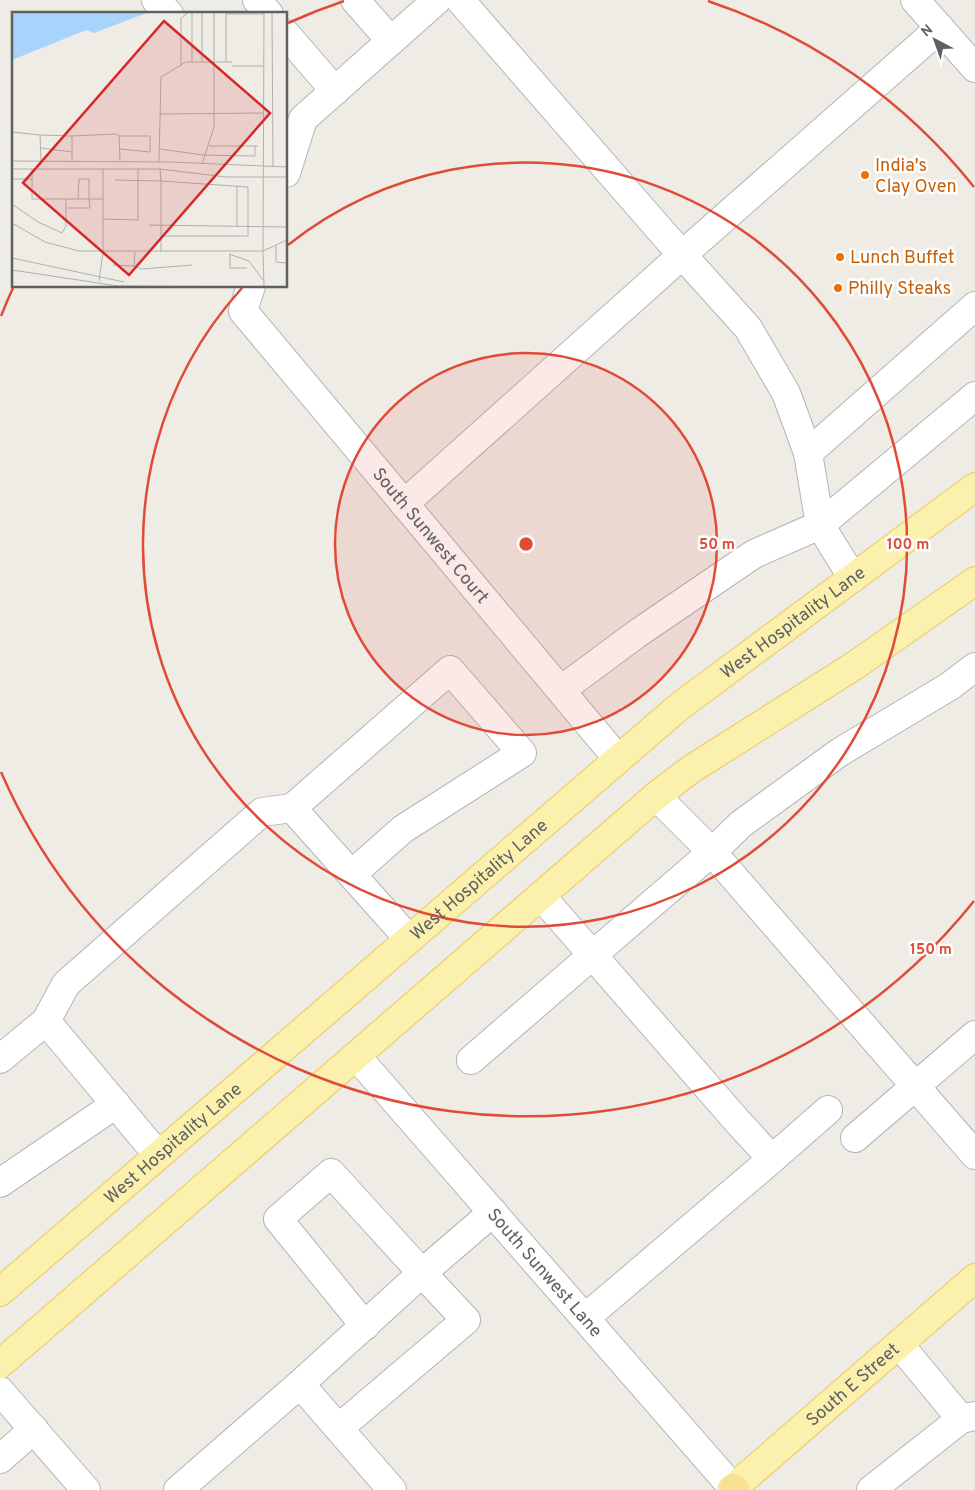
<svg xmlns="http://www.w3.org/2000/svg" width="975" height="1490" viewBox="0 0 975 1490" font-family="Overpass,sans-serif">
  <style>
    .lines { fill: none; stroke-linecap: round; stroke-linejoin: round }
    .minor-casing { stroke: #b2b5b9; stroke-width: 30 }
    .major-casing { stroke: #eac962; stroke-width: 30 }
    .highway-casing { stroke: #e7aa0c; stroke-width: 30 }
    .minor { stroke: #fff; stroke-width: 28 }
    .major { stroke: #fbf1ad; stroke-width: 28 }
    .highway { stroke: #f8e192; stroke-width: 28 }
    .ring { fill: none; stroke: #e04b38; stroke-width: 2.5 }
    .food-dot { fill: #e8710a; stroke: #fff; stroke-width: 2 }
    .labels { text-anchor: middle; stroke-width: 5; stroke-linejoin: round; paint-order: stroke }
    .food-label { font-size: 18px; fill: #c56008; stroke: #fff; text-anchor: start }
    .street-label { font-size: 18px; fill: #5d6064; stroke: #fff }
    .inset-road { fill: none; stroke: #b0b0ad; stroke-width: 1 }
    .view { fill: #d62828; fill-opacity: 0.15; stroke: #d62828; stroke-width: 2.5 }
    .inset-edge { fill: none; stroke: #5d6064; stroke-width: 2.5 }
    .centre { fill: #e04b38; stroke: #fff; stroke-width: 2.5 }
    .ring-label { font-size: 15px; text-anchor: middle; font-weight: bold; fill: #e04b38; stroke: #fff; stroke-width: 5; stroke-linejoin: round; paint-order: stroke }
  </style>
  <rect width="100%" height="100%" fill="#eeece5"/>
  <g class="lines">
    <g class="minor-casing">
      <g id="minor">
        <path d="M156,0L169,14"/>
        <path d="M257,0L269,14"/>
        <path d="M355,0L391,41"/>
        <path d="M460,0L668,239L748,328L786,393L808,453L820,525L853,578"/>
        <path d="M915,0L975,68"/>
        <path d="M286,34L335,91"/>
        <path d="M286,173L303,119L437,0"/>
        <path id="s1" d="M251,286L243,311L618,759"/>
        <path d="M808,453L975,306"/>
        <path d="M404,504L682,255L940,28"/>
        <path d="M975,667L950,686L840,752L741,824L712,852L975,1155"/>
        <path d="M561,690L638,633L754,554L820,525L975,396"/>
        <path d="M292,808L450,670L522,753L403,829L352,874"/>
        <path d="M541,896L738,1122L772,1159L585,1318"/>
        <path d="M46,1021L66,984L262,812L292,808L409,939"/>
        <path id="s2" d="M357,1057L733,1488"/>
        <path d="M0,1059L46,1021L158,1155"/>
        <path d="M471,1060L712,852L656,796"/>
        <path d="M855,1138L975,1035"/>
        <path d="M772,1159L828,1110"/>
        <path d="M0,1183L116,1104"/>
        <path d="M365,1326L278,1219L331,1173L422,1273L300,1384L392,1490"/>
        <path d="M899,1344L961,1419L975,1416"/>
        <path d="M0,1391L86,1490"/>
        <path d="M339,1428L466,1320L422,1273L493,1212"/>
        <path d="M0,1459L34,1429"/>
        <path d="M178,1490L300,1384"/>
        <path d="M871,1490L961,1419"/>
      </g>
    </g>
    <g class="major-casing">
      <g id="major">
        <path id="s3" d="M0,1292L680,706L975,487"/>
        <path d="M0,1364L656,796L690,770L857,664L975,581"/>
        <path id="s4" d="M731,1490L975,1278"/>
      </g>
    </g>
    <g class="highway-casing">
      <path id="highway" d="M733,1488L735,1490"/>
    </g>
    <use href="#minor" class="minor"/>
    <use href="#major" class="major"/>
    <use href="#highway" class="highway"/>
  </g>
  <circle cx="526" cy="544" r="191" fill="#e04b38" fill-opacity=".12"/>
  <g class="ring">
    <circle cx="526" cy="544" r="191"/>
    <path d="M288 245A382 382 0 1 1 242 288"/>
    <path d="M974 901A573 573 0 0 1 1 772M1 316A573 573 0 0 1 13 288M288 23A573 573 0 0 1 344 1M708 1A573 573 0 0 1 974 187"/>
  </g>
  <g class="food-dot">
    <circle cx="865" cy="175" r="5"/>
    <circle cx="840" cy="257" r="5"/>
    <circle cx="838" cy="288" r="5"/>
  </g>
  <g class="labels">
    <g class="food-label">
      <text x="875" y="171">India's<tspan x="875" dy="21">Clay Oven</tspan></text>
      <text x="850" y="263">Lunch Buffet</text>
      <text x="848" y="294">Philly Steaks</text>
    </g>
    <g class="street-label">
      <text dy="6" stroke="none"><textPath href="#s1" startOffset="319">South Sunwest Court</textPath></text>
      <text dy="6" stroke="none"><textPath href="#s3" startOffset="1038">West Hospitality Lane</textPath></text>
      <text dy="6" stroke="none"><textPath href="#s3" startOffset="632">West Hospitality Lane</textPath></text>
      <text dy="6" stroke="none"><textPath href="#s3" startOffset="228">West Hospitality Lane</textPath></text>
      <text dy="6" stroke="none"><textPath href="#s2" startOffset="286">South Sunwest Lane</textPath></text>
      <text dy="6" stroke="none"><textPath href="#s4" startOffset="161">South E Street</textPath></text>
    </g>
  </g>
  <g transform="translate(12 12)">
    <rect width="275" height="275" fill="#eeece5"/>
    <path d="M0,0H137L82,21L74,18L0,48Z" fill="#a8d4fb"/>
    <path class="inset-road" d="M190,0V50M214,0V50M252,0L251,239L275,228M260,0L261,155M214,2H252M180,50V0M169,53V6L177,0M220,54H251M148,102L251,101M0,120L28,123L29,149M28,123L60,124V149M60,124L104,122L107,124L108,149M107,124H138V140L108,137M197,134H246M29,136L60,140M148,137L191,143L243,144V134M0,149L159,150L275,155M147,149L149,65L174,50H220M190,152L202,115V0M0,157H148L214,165H275M20,157V187H54M91,157V240M0,167H21M103,168L149,169L148,157M0,192L26,210L50,221L54,214V187H77V167H67L66,187M54,196H78L77,187H91M91,207L126,208V157M0,211L33,230L67,239H251L252,275M137,213L275,215M225,214V174M264,234V250L275,251M123,240L122,254L130,257L180,253M149,240V169L236,175V224H149M217,242L237,249L251,268M218,242V256H235M0,246L112,270M101,253L122,254M0,258L106,274L272,275M87,269L91,240"/>
    <path class="view" d="M152,9L258,101L117,263L11,171Z"/>
    <rect width="275" height="275" class="inset-edge"/>
  </g>
  <circle cx="526" cy="544" r="8" class="centre"/>
  <g class="ring-label">
    <text x="717" y="549">50 m</text>
    <text x="908" y="549">100 m</text>
    <text x="931" y="954">150 m</text>
  </g>
  <g transform="translate(935 40) rotate(319)" stroke="#ffffff" stroke-width="4" paint-order="stroke">
  <path d="M0-4L9 19L0 12L-9 19Z" fill="#5d6064"/>
  <text y="-8" font-size="14" font-weight="bold" text-anchor="middle" fill="#5d6064">N</text>
  </g>
</svg>
